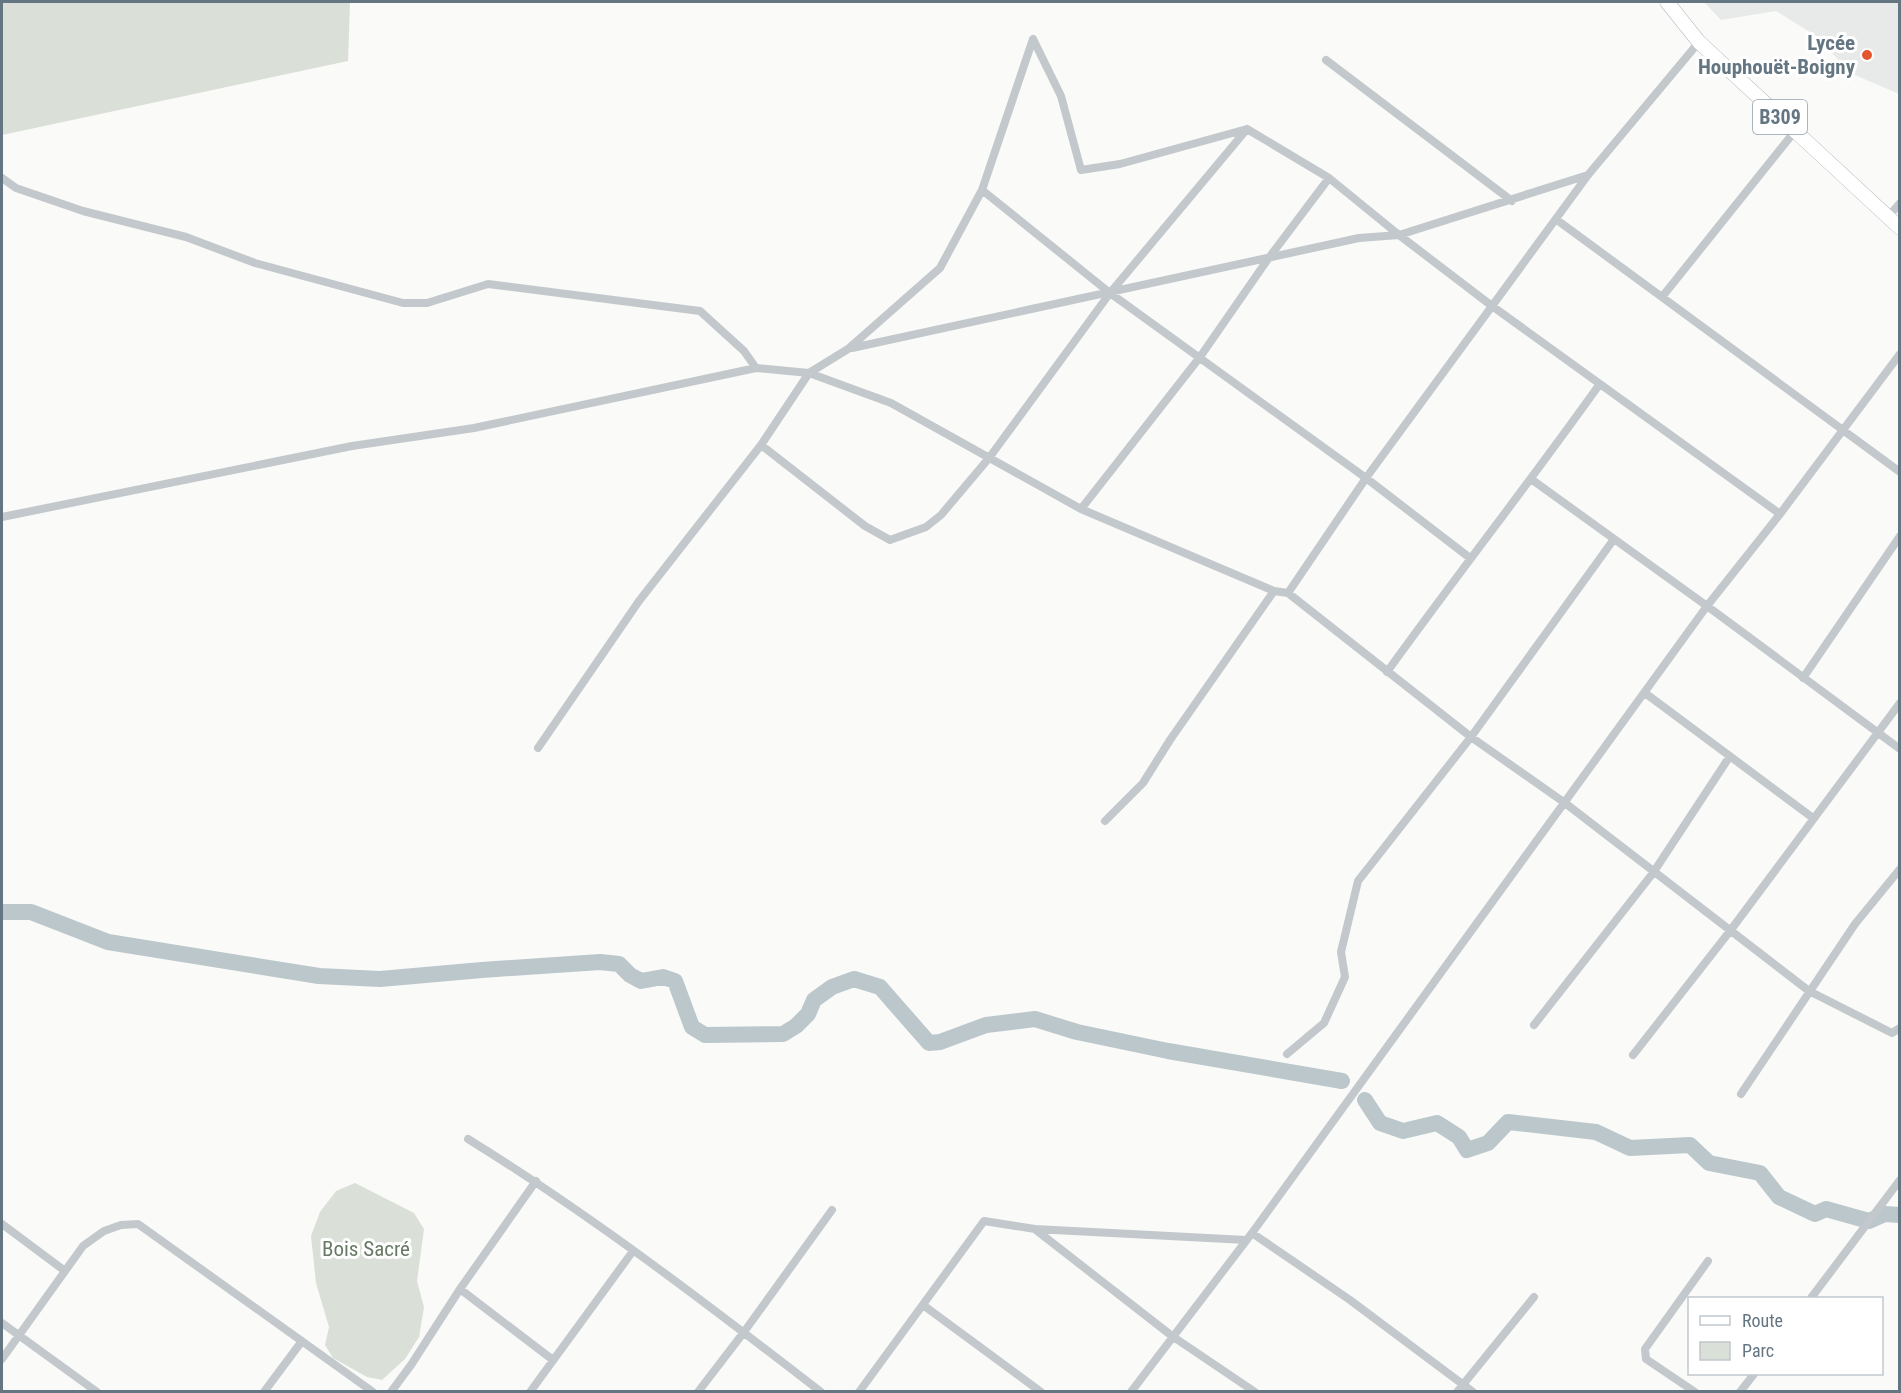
<svg xmlns="http://www.w3.org/2000/svg" width="1901" height="1393" viewBox="0 0 1901 1393" font-family="'Roboto Condensed',sans-serif">
  <style>
    .built { fill: #e8e9e9 }
    .green { fill: #dadfd7 }
    .lines { fill: none; stroke-linecap: round; stroke-linejoin: round }
    .river { stroke: #bbc7cb; stroke-width: 16 }
    .primary-casing { stroke: #b5babe; stroke-width: 15 }
    .street { stroke: #c3c8cc; stroke-width: 8 }
    .primary { stroke: #fff; stroke-width: 14 }
    .poi-dot { fill: #e4572e; stroke: #fff; stroke-width: 2 }
    .labels { text-anchor: middle; stroke-width: 6; stroke-linejoin: round; paint-order: stroke }
    .shield { fill: #fff; stroke: #939fa8; stroke-width: 1.5 }
    .shield-label { font-size: 20px; font-weight: bold; fill: #657683 }
    .poi-label { font-size: 21px; font-weight: bold; fill: #657683; stroke: #fff; text-anchor: end }
    .park-label { font-size: 21px; fill: #687a64; stroke: #fff }
  </style>
  <rect width="100%" height="100%" fill="#fafaf8"/>
  <path class="built" d="M1704,2H1899V94L1850,73L1818,37L1776,11L1721,20Z"/>
  <path class="green" d="M2,2H350L348,61L2,135Z
    M355,1183L414,1213L424,1229L417,1281L424,1307L419,1337L405,1359L382,1380L367,1377L333,1358L325,1345L329,1327L316,1283L311,1236L320,1212L336,1191Z"/>
  <g class="lines">
    <path class="river" d="M2,912H31L108,942L319,976L380,979L482,970L600,962L619,964L630,975L641,981L663,977L675,981L692,1027L705,1035L783,1034L796,1026L808,1014L814,1000L832,987L854,979L880,987L929,1043L940,1042L986,1025L1035,1019L1077,1032L1168,1051L1342,1081
      M1365,1100L1380,1123L1403,1131L1437,1123L1459,1137L1467,1150L1488,1143L1508,1122L1596,1132L1630,1148L1690,1145L1709,1163L1760,1173L1779,1197L1815,1214L1826,1209L1869,1221L1885,1214L1900,1215"/>
    <g class="primary-casing">
      <path id="primary" d="M1667,2L1699,42L1900,228"/>
    </g>
    <path class="street" d="M1033,39L1061,96L1081,170L1120,164L1247,129L1329,178L1399,235L1492,306L1780,514
      M1326,60L1512,201
      M2,178L16,188L83,211L186,237L255,263L403,303H427L488,284L700,311L744,351L756,368
      M982,190L1110,293L1366,478L1470,558
      M1888,217L1900,203
      M1557,220L1900,472
      M1662,297L1795,131
      M852,348L1359,238L1399,235L1588,175
      M761,445L865,526L890,540L926,527L941,515L989,458L1110,293L1247,129
      M1531,479L1707,606L1900,749
      M1081,509L1200,357L1268,259L1329,178
      M2,517L352,446L474,428L756,368L809,373L891,403L1081,509L1274,591L1288,593L1471,737L1565,803L1809,991L1892,1033L1900,1028
      M1288,593L1366,478L1588,175L1699,42
      M1387,672C1457,575 1530,482 1599,385
      M1803,678L1900,536
      M1645,693L1813,818
      M538,748L639,601L761,445L809,373L848,349L940,268L982,190L1033,39
      M1105,821L1143,783L1170,740L1274,591
      M1534,1025L1653,873L1730,756
      M1287,1054L1324,1023L1345,977L1341,952L1358,881L1471,737L1614,539
      M1633,1055L1730,931L1900,703
      M1741,1094L1855,924L1900,869
      M468,1139C591,1215 706,1303 821,1392
      M2,1224L65,1271
      M1036,1230L1172,1336L1255,1392
      M1252,1233L1350,1300L1473,1392
      M460,1289L553,1360
      M1811,1298L1900,1180
      M923,1305L1041,1392
      M2,1323L97,1392
      M2,1359L83,1246L104,1231L121,1225L138,1224L373,1392
      M264,1392L302,1341
      M391,1392L411,1365L460,1289L536,1181
      M530,1392L633,1251
      M698,1392L744,1332L832,1210
      M859,1392L984,1221L1035,1229L1246,1240
      M1131,1392L1252,1233L1707,606L1780,514L1900,354
      M1457,1392L1534,1297
      M1695,1392L1646,1359L1645,1349L1708,1261
      M1740,1392L1754,1374"/>
    <use href="#primary" class="primary"/>
  </g>
  <circle class="poi-dot" cx="1867" cy="55" r="6"/>
  <g class="labels">
    <rect class="shield" x="1753" y="100" width="54" height="34" rx="4.5"/>
    <g class="shield-label">
      <text x="1780" y="124">B309</text>
    </g>
    <g class="poi-label">
      <text x="1855" y="50">Lycée<tspan x="1855" dy="24">Houphouët-Boigny</tspan></text>
    </g>
    <g class="park-label">
      <text x="366" y="1256">Bois Sacré</text>
    </g>
  </g>
  <rect width="1901" height="1393" fill="none" stroke="#657683" stroke-width="6"/>
  <rect x="1688" y="1297" width="195" height="78" fill="#ffffff" stroke="#c1c8cd" stroke-width="1.5"/>
  <rect x="1700" y="1316" width="30" height="9" fill="#ffffff" stroke="#c1c8cd" stroke-width="1.5"/>
  <text x="1742" y="1327" font-size="18" fill="#657683">Route</text>
  <rect x="1700" y="1342" width="30" height="18" fill="#dadfd7" stroke="#c1c8cd" stroke-width="1.5"/>
  <text x="1742" y="1357" font-size="18" fill="#657683">Parc</text>
</svg>
